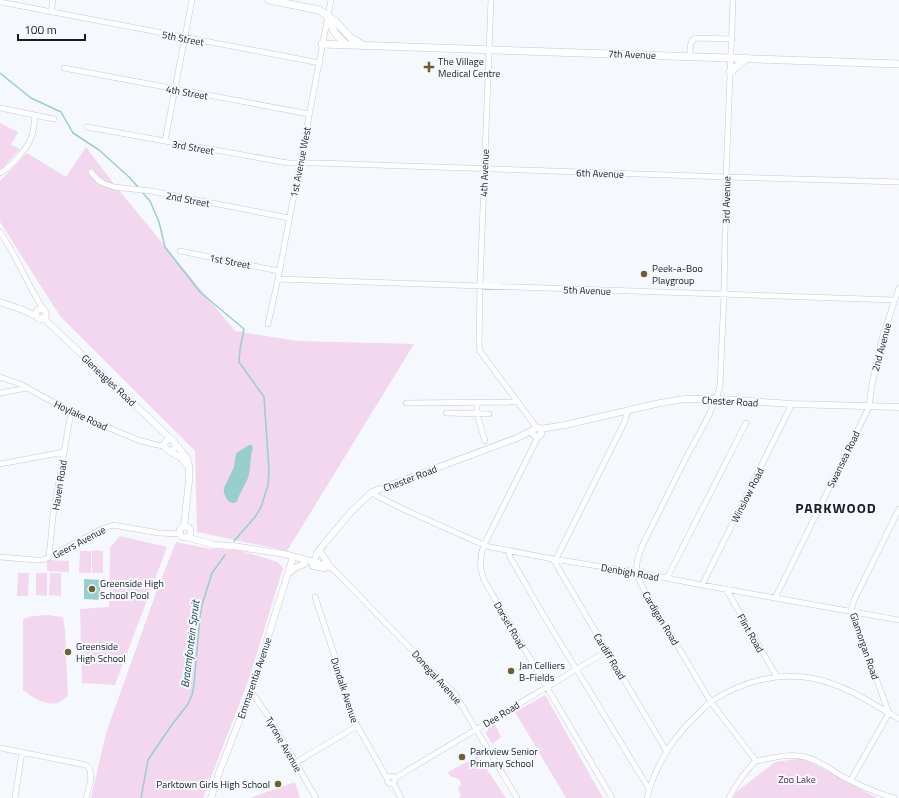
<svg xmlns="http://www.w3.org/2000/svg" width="899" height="798" viewBox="0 0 899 798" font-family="'Titillium Web',sans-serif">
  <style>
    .green { fill: #f2d7ef }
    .water { fill: #98cece }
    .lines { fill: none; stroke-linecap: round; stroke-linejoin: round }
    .stream { stroke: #98cece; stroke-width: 1.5 }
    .minor-casing { stroke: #c3c9d2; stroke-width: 6 }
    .tertiary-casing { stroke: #c3c9d2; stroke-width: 7 }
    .secondary-casing { stroke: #c3c9d2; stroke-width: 8 }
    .minor { stroke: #fff; stroke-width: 5 }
    .tertiary { stroke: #fff; stroke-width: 6 }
    .secondary { stroke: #fff; stroke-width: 7 }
    .poi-dot { fill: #6d622f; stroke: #f5f9fe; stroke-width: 1.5 }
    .labels { text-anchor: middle; stroke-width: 4; stroke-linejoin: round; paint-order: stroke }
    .street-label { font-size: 10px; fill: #1b1d20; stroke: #f5f9fe }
    .poi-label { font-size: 10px; fill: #1b1d20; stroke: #f5f9fe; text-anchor: start }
    .park-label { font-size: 10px; fill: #4e244b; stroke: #f5f9fe }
    .water-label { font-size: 11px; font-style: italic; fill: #0c3f40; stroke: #f5f9fe }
    .district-label { font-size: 14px; font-weight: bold; letter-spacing: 1px; fill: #1b1d20; stroke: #f5f9fe }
  </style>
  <rect width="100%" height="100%" fill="#f5f9fe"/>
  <path class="green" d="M0,123L18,132L11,145L20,149L0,171Z
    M86,147L117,188L235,331L297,341L414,344L287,551L197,532L195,451L60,316L0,222V181L27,153L66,177Z
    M120,536L167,547L115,685L82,683L80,609L109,607L110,548Z
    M176,542L211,549L238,550L278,562L283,568L249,679L203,798H91L106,733L157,590Z
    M92,550L103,551V573H92Z
    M80,551H91V573H79Z
    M47,560L69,561V572L47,571Z
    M18,573H29L28,596H17Z
    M36,573H47V596L36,595Z
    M50,573H61V596L49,595Z
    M49,615L63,617L65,629L68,696C65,698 61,702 57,703C45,706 32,697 23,690V619L33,616Z
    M545,695L603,798H566L515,712Z
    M495,724L501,737L492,744L486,734L489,727Z
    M478,756L506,798H459V797L461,796L458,789L461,784L459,779L450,776L448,772Z
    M803,758L877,798H733L736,792L775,762Z
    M295,782L300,798H250Z"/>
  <path class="water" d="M249,445H252L253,447C250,457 251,468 248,478C246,483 243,487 241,492C239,495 239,498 237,501C232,508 222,496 224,488L234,467L236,454L238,452Z
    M84,579L100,580V600L84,599Z"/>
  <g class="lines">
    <path class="stream" d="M0,73L31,98L61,112L73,133L99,150L129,177L138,187
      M142,192L150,201L159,222L165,247L200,292L244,329L240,349L239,362L264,397L269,470L268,485L261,507L255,517L234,541
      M141,798L148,760L171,726L188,704L192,695L194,685L200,616L202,605L212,573L225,555"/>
    <g class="minor-casing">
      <path id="minor" d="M491,0L480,286L479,347L480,351L537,428
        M733,0L726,177L724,294L720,386C713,412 698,435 686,458C671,487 657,517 642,546C636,562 634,570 642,586L711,702L756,761
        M0,2L320,63
        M51,12L53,0
        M690,56C690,50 689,42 695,38L732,39
        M64,68L309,114
        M0,108L54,119
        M87,127L165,141L288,163H317L726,177L899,182
        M165,141L192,0
        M91,172L98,180L103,183L114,187L151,191L289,218
        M0,173C11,167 27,149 31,138C34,131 34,123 35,116
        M0,232C17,256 27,285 44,310
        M180,251L279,271
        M278,279L895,300
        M268,324L278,279L331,0
        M0,377L20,384L71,412L138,440L157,445L165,446
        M0,393L27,388
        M406,403L518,402
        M477,403V414L485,441
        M446,413L489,414
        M539,435L484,545C479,558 479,569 485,582L612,798
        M0,464L64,452
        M372,492L377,496L403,509L484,545L490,547L553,559L636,572L702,585L899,620
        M508,550L510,557L544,616L649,789
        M0,557L36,560H43L102,529L113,525L159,533L181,534
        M49,557L53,516L71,412
        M553,559L607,651L667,752
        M556,559L624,423L628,411
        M318,563L328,566L334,570L455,694L517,798
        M316,567L325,569
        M667,578L746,423
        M702,585L792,404
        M726,589L777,677
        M315,597L335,657L344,691L355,722L387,778
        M775,598L869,407L872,384L882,338L899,288
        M251,691L272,722L316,798
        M0,748L86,765C95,772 89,788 86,798
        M756,761C772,758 789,753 805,757C819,760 831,770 843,777C859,785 876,793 894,798
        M295,763L357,726
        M387 780a4 4 0 1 1 8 0a4 4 0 1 1-8 0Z
        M395,778L607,651
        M851,780L889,713L855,621L851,611L854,600L899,509
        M393,783L401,798
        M15,798L22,752
        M647,798C651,779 664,753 676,738C683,729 690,721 699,713C703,709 707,704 712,701C741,682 777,672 811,678C844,684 870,702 899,719
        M729,798C735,786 746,770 756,761"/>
    </g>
    <g class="tertiary-casing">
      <path id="tertiary" d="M0,302L23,310L38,317
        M36 314a5 5 0 1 1 10 0a5 5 0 1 1-10 0Z
        M43,318L54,328L172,440
        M532.5 432a4.5 4.5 0 1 1 9 0a4.5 4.5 0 1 1-9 0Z
        M540,429L565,425L660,403L684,399H721L792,404L899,407
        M164.5 445a5.5 5.5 0 1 1 11 0a5.5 5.5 0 1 1-11 0Z
        M175,444L183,453L187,458L189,465V481L184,526
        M169,451L180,457L187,465
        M179.5 532a5.5 5.5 0 1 1 11 0a5.5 5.5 0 1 1-11 0Z
        M186,537L215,545L233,546L284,554L318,563
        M321,553L331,568
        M313,566L317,553L324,544L351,512L372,492L517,438L533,430
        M288,574L295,568L304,564
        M211,798L220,770L251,691L293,557"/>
    </g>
    <g class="secondary-casing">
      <path id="secondary" d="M269,0L319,10L334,20L351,38L361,44
        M327,16C332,31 336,35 347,45
        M322,44L899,64
        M730,72L747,58"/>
    </g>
    <use href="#minor" class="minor"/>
    <use href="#tertiary" class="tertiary"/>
    <use href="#secondary" class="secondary"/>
  </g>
  <g class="poi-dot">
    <path d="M427 61h4v4h4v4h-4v4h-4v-4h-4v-4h4z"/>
    <circle cx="644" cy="274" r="4"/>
    <circle cx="92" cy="589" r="4"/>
    <circle cx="68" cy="652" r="4"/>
    <circle cx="511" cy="671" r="4"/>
    <circle cx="462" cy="757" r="4"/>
    <circle cx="278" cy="784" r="4"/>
  </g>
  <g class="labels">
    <g class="street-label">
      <text transform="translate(183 38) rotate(11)" y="4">5th Street</text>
      <text transform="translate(632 54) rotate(2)" y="4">7th Avenue</text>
      <text transform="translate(187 92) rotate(10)" y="4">4th Street</text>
      <text transform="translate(193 147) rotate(10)" y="4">3rd Street</text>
      <text transform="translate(300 162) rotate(-79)" y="4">1st Avenue West</text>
      <text transform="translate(484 173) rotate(-88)" y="4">4th Avenue</text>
      <text transform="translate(600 173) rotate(2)" y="4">6th Avenue</text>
      <text transform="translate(188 199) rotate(11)" y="4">2nd Street</text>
      <text transform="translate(726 200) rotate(-89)" y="4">3rd Avenue</text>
      <text transform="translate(230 261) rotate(11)" y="4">1st Street</text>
      <text transform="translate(587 290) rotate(2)" y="4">5th Avenue</text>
      <text transform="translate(881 347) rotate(-75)" y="4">2nd Avenue</text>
      <text transform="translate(109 380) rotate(43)" y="4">Gleneagles Road</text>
      <text transform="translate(730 401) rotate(3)" y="4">Chester Road</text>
      <text transform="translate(81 415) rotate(25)" y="4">Hoylake Road</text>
      <text transform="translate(843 459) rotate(-64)" y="4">Swansea Road</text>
      <text transform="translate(410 478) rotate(-21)" y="4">Chester Road</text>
      <text transform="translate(59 485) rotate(-81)" y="4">Haven Road</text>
      <text transform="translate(747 495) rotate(-63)" y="4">Winslow Road</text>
      <text transform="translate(79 542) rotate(-28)" y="4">Geers Avenue</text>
      <text transform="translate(630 572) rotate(10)" y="4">Denbigh Road</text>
      <text transform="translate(661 618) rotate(59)" y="4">Cardigan Road</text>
      <text transform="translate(510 625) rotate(60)" y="4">Dorset Road</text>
      <text transform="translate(751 633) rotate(60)" y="4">Flint Road</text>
      <text transform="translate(865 646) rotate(71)" y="4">Glamorgan Road</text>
      <text transform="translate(610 656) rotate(59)" y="4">Cardiff Road</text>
      <text transform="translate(437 677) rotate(48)" y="4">Donegal Avenue</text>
      <text transform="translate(254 678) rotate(-71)" y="4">Emmarentia Avenue</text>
      <text transform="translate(345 690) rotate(72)" y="4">Dundalk Avenue</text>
      <text transform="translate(501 714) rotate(-31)" y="4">Dee Road</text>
      <text transform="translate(284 744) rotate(60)" y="4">Tyrone Avenue</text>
    </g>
    <g class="poi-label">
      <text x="438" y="65">The Village<tspan x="438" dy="12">Medical Centre</tspan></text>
      <text x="652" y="272">Peek-a-Boo<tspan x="652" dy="12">Playgroup</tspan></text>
      <text x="100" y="587">Greenside High<tspan x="100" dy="12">School Pool</tspan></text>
      <text x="76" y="650">Greenside<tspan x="76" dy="12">High School</tspan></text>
      <text x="519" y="669">Jan Celliers<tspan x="519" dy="12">B-Fields</tspan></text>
      <text x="470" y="755">Parkview Senior<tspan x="470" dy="12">Primary School</tspan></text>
      <text x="270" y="788" text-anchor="end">Parktown Girls High School</text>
    </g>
    <g class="park-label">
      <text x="797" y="783">Zoo Lake</text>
    </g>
    <g class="water-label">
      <text transform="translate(190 644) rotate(-83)" y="4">Braamfontein Spruit</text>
    </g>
    <g class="district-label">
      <text x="836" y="513">PARKWOOD</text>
    </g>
  </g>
  <path d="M18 34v6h67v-6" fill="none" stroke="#1b1d20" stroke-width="2"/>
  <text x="24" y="34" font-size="12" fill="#1b1d20" stroke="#f5f9fe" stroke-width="3" paint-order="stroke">100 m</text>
</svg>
